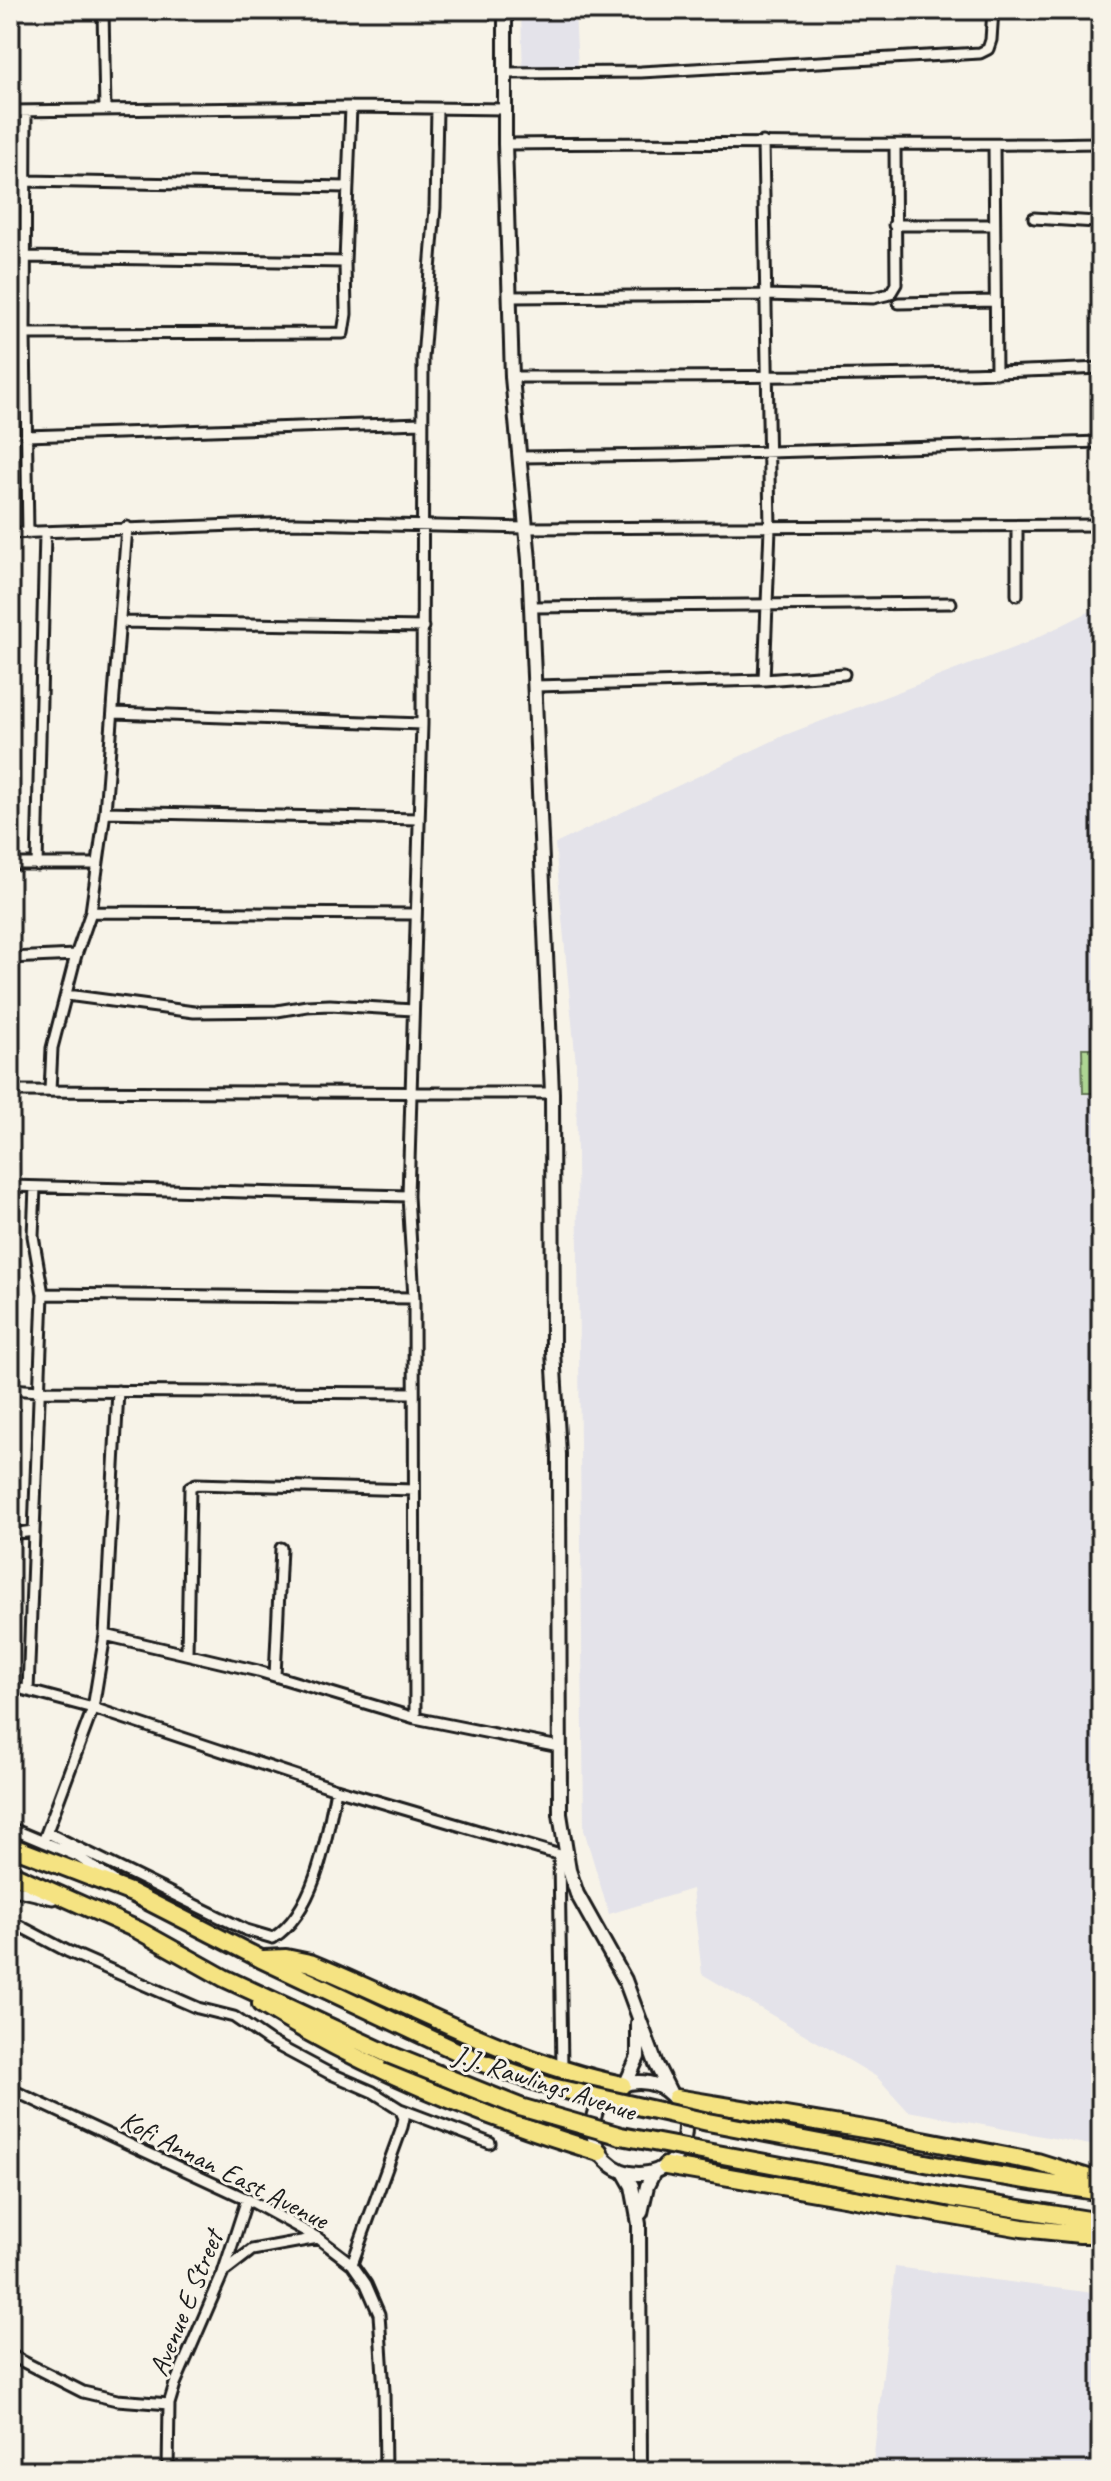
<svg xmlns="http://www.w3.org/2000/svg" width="1111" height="2481" viewBox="0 0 1111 2481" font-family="Caveat,sans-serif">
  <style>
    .built { fill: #e4e3ea }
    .green { fill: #aed693; stroke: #657958; stroke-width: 2 }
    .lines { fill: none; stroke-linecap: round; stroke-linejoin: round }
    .street-casing { stroke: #1c1c1c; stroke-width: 15 }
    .secondary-casing { stroke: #1c1c1c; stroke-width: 18 }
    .highway-casing { stroke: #1c1c1c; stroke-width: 22 }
    .street { stroke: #f7f3e8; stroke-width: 9 }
    .secondary { stroke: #f7f3e8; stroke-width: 12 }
    .highway { stroke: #f5e382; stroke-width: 16 }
    .highway-bridge-casing { stroke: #1c1c1c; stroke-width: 22; stroke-linecap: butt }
    .highway-bridge { stroke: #f5e382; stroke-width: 16 }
    .labels { text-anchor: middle; stroke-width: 6; stroke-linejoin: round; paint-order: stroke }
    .street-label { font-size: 28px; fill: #1c1c1c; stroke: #f7f3e8 }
  </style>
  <rect width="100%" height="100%" fill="#f7f3e8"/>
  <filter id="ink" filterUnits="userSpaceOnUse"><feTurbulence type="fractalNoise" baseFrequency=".0125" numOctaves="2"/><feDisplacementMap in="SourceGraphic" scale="16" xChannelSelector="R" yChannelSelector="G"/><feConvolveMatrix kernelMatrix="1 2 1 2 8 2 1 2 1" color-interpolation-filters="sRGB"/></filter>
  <g filter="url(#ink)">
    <path class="built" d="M575,12L578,68L523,71L521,15Z
      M1101,606V2147L908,2111L877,2077L702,1974L692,1889L609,1914L584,1830L576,1064L555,844L785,735L1026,643Z
      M895,2267L1101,2294V2471H872Z"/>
    <path class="green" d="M1082,1048H1101V1093H1083Z"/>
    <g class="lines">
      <g class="street-casing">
        <path id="street" d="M103,10L105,110
          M505,73L641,72L980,53L988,49L991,40L993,10
          M10,111L351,107L505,109
          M26,111L25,334L28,533
          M763,142L770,528L764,680
          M505,144C704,141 902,147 1101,143
          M994,145L996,373
          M26,181L347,187
          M1034,218L1096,222L1101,226
          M894,225H994
          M26,257L345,262
          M510,297L765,295L873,298L890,294L896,284L895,146
          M899,303L995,301
          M25,334L343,333L346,314L345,262L351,107
          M512,377C709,377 905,377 1101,368
          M26,436L422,423
          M521,457L669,455L1101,442
          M1017,527V595
          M10,533L295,523L527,528L1101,525
          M531,607L951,603
          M122,622L423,627
          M535,686L764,680L844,674
          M114,713L422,724
          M105,812L418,819
          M10,864H97
          M37,865L45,533
          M91,912L416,914
          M10,958L76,955
          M67,995L194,1012L277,1011L307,1006L330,1005L413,1010
          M10,1091L552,1093
          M50,1091L52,1048L76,955L91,912L105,812L127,527
          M10,1186L408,1196
          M43,1294L414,1298
          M10,1389L39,1391L414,1393
          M10,1534L34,1531
          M105,1635L258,1671L415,1718L559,1747
          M187,1653L190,1487L196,1484L414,1490
          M275,1676L281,1548
          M10,1686L93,1708L336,1789L567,1857
          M28,1691L43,1294L33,1236L35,1187
          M415,1718L414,1298L408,1196L422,724L423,358L435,208L437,109
          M10,1828L77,1856L113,1880
          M48,1833L246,1930L273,1938C316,1911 327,1836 336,1789
          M43,1842L93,1708L105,1635L118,1391
          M559,1856L562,2069
          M10,1889L53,1899
          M10,1921L67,1951L198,2008L234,2017L269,2041L327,2072L373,2092L400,2109L490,2143
          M10,2089L247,2199L318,2238L352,2264L366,2284L379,2314L384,2391L385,2471
          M352,2264L402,2127L404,2118L400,2109
          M226,2270L252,2250L318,2238
          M10,2355L83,2392L117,2400L169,2404
          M168,2471L169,2404L175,2384L223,2273L247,2199"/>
      </g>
      <g class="secondary-casing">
        <path id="secondary" d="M505,10V144L512,377L529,560L552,1093L553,1351L559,1454L560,1814L569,1870L577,1894L625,1980L656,2064L670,2092
          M593 2128a46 46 0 1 1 92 0a46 46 0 1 1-92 0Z
          M626,2083L638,2057V2023
          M624,2172L632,2186L639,2224L640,2471
          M641,2213L647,2186L654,2172"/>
      </g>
      <g class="highway-casing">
        <path id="highway" d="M10,1846L132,1893L261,1959L401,2025
          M10,1873L138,1930L224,1978L388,2054
          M264,1959L286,1958L310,1963C413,2005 511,2062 622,2085
          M261,2004C367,2070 480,2116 599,2152
          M676,2098L876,2131L1037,2162L1101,2182
          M666,2166L1022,2228L1080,2234H1101
          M957,2169L1101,2192
          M952,2198L1101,2222"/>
      </g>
      <use href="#street" class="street"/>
      <use href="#secondary" class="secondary"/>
      <use href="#highway" class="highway"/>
      <g class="highway-bridge-casing">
        <path id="highway-bridge" d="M401,2025L480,2062L552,2087L708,2122L957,2169
          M388,2054L520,2107L621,2136L952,2198"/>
      </g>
      <use href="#highway-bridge" class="highway-bridge"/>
    </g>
  </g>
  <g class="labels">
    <g class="street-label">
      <text transform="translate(545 2082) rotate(18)" y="10">J.J. Rawlings Avenue</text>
      <text transform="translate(225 2169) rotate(27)" y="10">Kofi Annan East Avenue</text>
      <text transform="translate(185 2303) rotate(-68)" y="10">Avenue E Street</text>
    </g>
  </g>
  <rect width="1111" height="2481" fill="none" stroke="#f7f3e8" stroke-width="40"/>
  <rect x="20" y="20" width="1071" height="2441" fill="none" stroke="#1c1c1c" stroke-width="3" filter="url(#ink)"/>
</svg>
